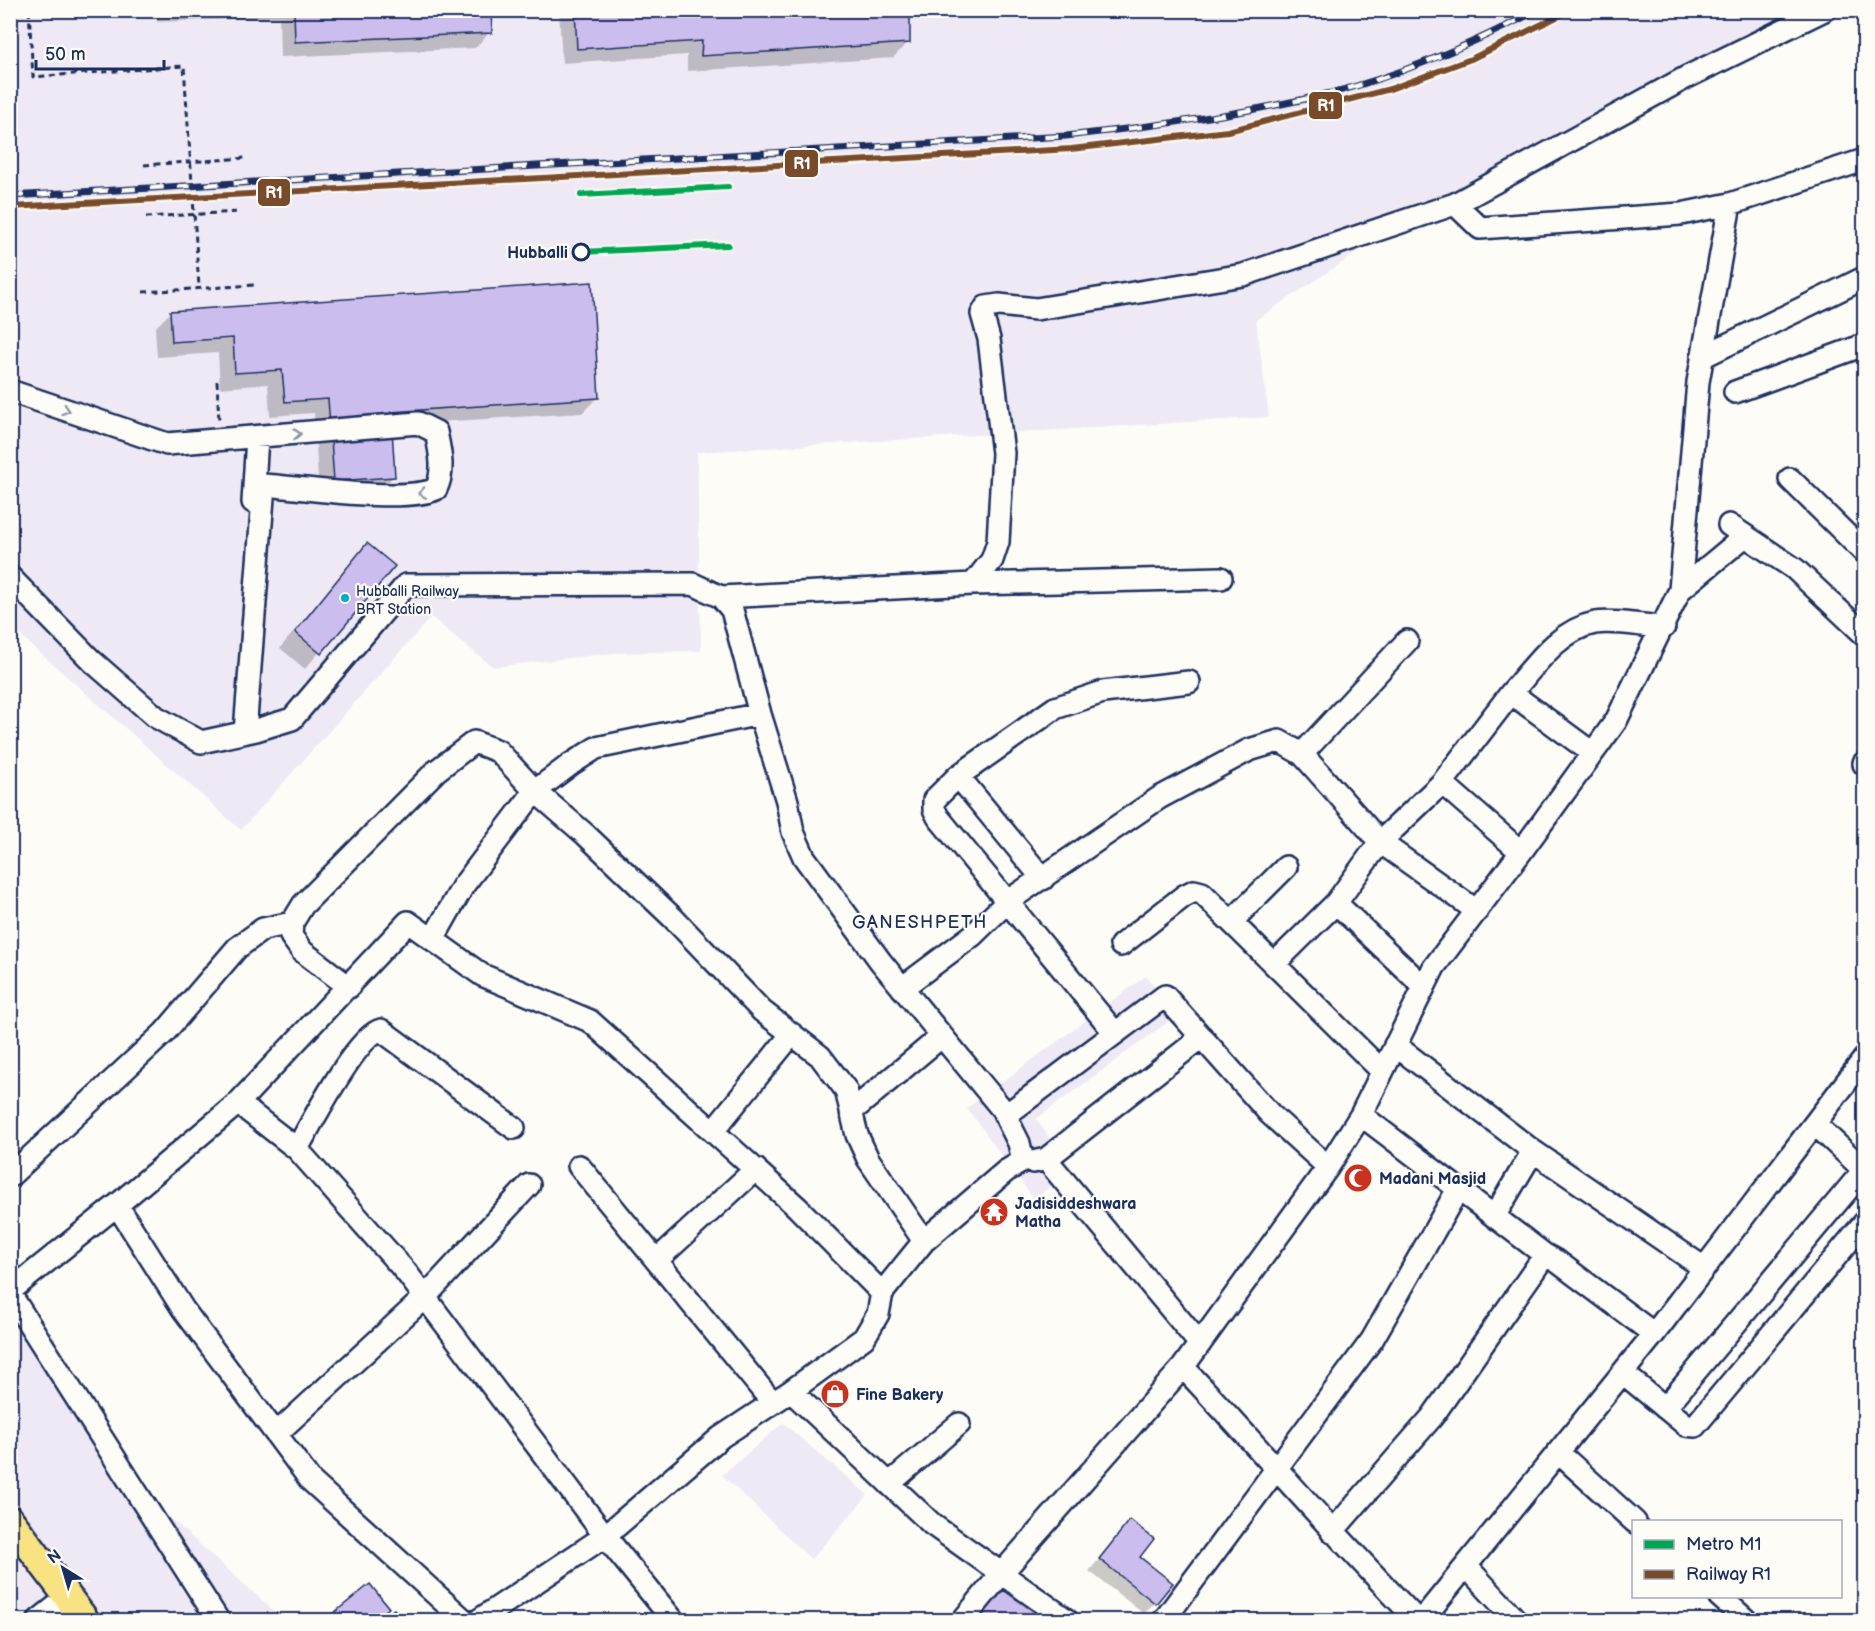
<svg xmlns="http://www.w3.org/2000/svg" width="1875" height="1631" viewBox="0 0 1875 1631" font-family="'Balsamiq Sans',sans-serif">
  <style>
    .built { fill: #eee9f4 }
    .shadow { fill: #0003 }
    .building { fill: #cbbdee; stroke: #1b2f5e; stroke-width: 1.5 }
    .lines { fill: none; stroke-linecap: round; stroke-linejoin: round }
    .minor-casing { stroke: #1b2f5e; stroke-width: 26 }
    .major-casing { stroke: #1b2f5e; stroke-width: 32 }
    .path { stroke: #1b2f5e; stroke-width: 3; stroke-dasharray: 6 4.5; stroke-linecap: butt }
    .minor { stroke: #fdfcf7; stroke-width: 21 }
    .major { stroke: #f8e281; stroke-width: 27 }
    .rail-casing { stroke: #1b2f5e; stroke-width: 7 }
    .rail { stroke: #fdfcf7; stroke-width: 4.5; stroke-dasharray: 14; stroke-linecap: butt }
    .path-bridge { stroke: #1b2f5e; stroke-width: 3; stroke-dasharray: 6 4.5; stroke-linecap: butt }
    .rail-1-casing { stroke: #fdfcf7; stroke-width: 10 }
    .rail-1 { stroke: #7a4b2a; stroke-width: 6 }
    .metro-1-casing { stroke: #fdfcf7; stroke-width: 10 }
    .metro-1 { stroke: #00a651; stroke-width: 6 }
    .oneway { stroke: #8c96aa }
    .stop-dot { fill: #fdfcf7; stroke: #1b2f5e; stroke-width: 3 }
    .bus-dot { fill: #00a9ce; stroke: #fdfcf7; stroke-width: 2 }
    .labels { text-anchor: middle; stroke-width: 4.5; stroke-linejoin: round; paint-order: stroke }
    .bus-label { font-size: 14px; fill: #1b2f5e; stroke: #fdfcf7; text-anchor: start }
    .stop-label { font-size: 16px; font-weight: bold; fill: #1b2f5e; stroke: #fdfcf7; text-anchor: end }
    .poi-label { font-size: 16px; font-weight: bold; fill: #1b2f5e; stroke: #fdfcf7; text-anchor: start }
    .neighbourhood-label { font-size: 18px; letter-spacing: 1.5px; fill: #1b2f5e; stroke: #fdfcf7 }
    .line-badge { stroke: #fdfcf7; stroke-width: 2 }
    .badge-label { font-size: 16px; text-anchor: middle; font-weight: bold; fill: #fff }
  </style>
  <rect width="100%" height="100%" fill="#fdfcf7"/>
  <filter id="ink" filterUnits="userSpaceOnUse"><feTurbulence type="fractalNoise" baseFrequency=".0167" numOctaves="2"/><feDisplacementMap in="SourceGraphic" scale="12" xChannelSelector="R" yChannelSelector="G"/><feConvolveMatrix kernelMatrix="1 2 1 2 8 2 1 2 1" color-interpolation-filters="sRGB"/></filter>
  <g filter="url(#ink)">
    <path class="built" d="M10,11H1792L1443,195L1256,320L1269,417L697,452L701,651L613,653L493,667L431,617L241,830L11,627Z
      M1146,976L1176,1016L1036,1119L1073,1170L1034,1199L967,1108Z
      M10,1307L140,1491L284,1620H11Z
      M783,1423L868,1495L811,1559L722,1475Z"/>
    <path class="shadow" d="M156,10H489L490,32L475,48L280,57L279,17L157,22Z
      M559,10H909L908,42L893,58L687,71V55L562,63Z
      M171,312L598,397L582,413L390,425L394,476L378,492L319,496L314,413L270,416L268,384L220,388L218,353L157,357L155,328Z
      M367,545L393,566L305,669L280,648Z
      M1130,1522L1138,1557L1171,1584L1144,1614L1089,1571Z
      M1008,1584L1051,1620H974Z
      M370,1586L387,1608L375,1620H327Z"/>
    <path class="building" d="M294,10H491L492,33L295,42Z
      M575,10H910V43L701,56L702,41L577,49Z
      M592,282L599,398L391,412L395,477L334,481L328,399L285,402L282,370L235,373L233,338L172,342L170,311Z
      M367,543L395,566L321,654L295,632Z
      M1130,1520L1154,1539L1140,1557L1173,1583L1156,1604L1099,1559Z
      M1007,1582L1053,1620H974Z
      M370,1584L389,1608L374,1620H325Z
      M394,1609L403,1620H380Z"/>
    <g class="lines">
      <g class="minor-casing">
        <path id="minor" d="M1455,204L1480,228L1681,214L1730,204L1864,160
          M1702,357L1864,278
          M10,391L167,444L418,423L436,432C440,451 445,471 436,489C404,503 304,488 264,485L245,732
          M1735,392L1864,345
          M1790,479L1864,552
          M253,502L257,437
          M1729,525L1795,569L1864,634
          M10,577L92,661L156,717L201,742L256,730L292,719L406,585L693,584L721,597L732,610L760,714L787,801L793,832L804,857L881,962L1002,1109L1019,1143L1023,1161L1006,1171L924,1241L882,1293L878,1314L864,1338L791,1391L721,1437L605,1536L479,1620
          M973,584L1221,578
          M1680,590L1698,382L1730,204
          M721,597L973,584L992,560L998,542L1003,453L989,339L982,314L986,307L999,305L1036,309L1243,275L1455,204L1687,77L1824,10
          M1511,693C1534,667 1558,630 1595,623C1616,620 1642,626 1664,627
          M1302,754L1407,641
          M1864,763V764
          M958,776L1043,879
          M1442,783L1521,852
          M1336,903L1423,986
          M1232,921L1286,867
          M433,939L463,886L535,791L571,764L596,748L760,714
          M1121,945L1184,896L1194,891L1202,893L1382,1071
          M1274,964L1336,903L1380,842L1442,783L1511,693L1591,752
          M349,987L302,951L291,936L292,923L303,905L436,771L474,742L498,751L535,791L586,835L673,918L762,1011L820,1056L846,1090L857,1135L868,1159L924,1241
          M902,988L973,935L1008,901L1159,798L1249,750L1279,741L1302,754L1380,842L1477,911
          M1115,1033L938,817L934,809V800L958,776L1055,708L1103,692L1189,682
          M1395,1045L1533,1151L1704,1268
          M238,1103L297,1149L406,1272L605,1536L673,1620
          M851,1112L942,1036
          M1006,1115L1165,996L1270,1114L1328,1167
          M1361,1115L1545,1255L1558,1262L1654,1334
          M1815,1124L1864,1170
          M713,1131L792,1034
          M297,1149C311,1124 357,1035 381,1030L514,1128
          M1046,1159L1200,1344
          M1033,1162L1046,1159L1202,1037
          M579,1166L773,1403
          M10,1176L164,1033L237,948L263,929L292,923
          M1495,1215L1533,1151
          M658,1259L756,1169
          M10,1291L117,1205
          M10,1294L218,1620
          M1183,1367C1262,1451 1337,1538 1417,1620
          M1623,1373L1686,1425L1695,1426L1864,1223
          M791,1391L933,1525L1067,1620
          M1665,1408L1864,1170
          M276,1434L425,1297L529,1185
          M1559,1453L1635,1522
          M889,1484L959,1424
          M1332,1532L1432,1417L1545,1255
          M1466,1566L1516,1620
          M1719,1596L1746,1620
          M39,1620L68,1597
          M464,1620L311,1481L183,1309L117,1205L238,1103L408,922L482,975L590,1021L797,1207L882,1293
          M963,1620L1001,1574L1183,1367L1328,1167L1361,1115L1434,967L1521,852L1616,721L1680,590L1745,536
          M1164,1620L1372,1340L1458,1189
          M1422,1620L1654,1334L1864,1059"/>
      </g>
      <g class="major-casing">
        <path id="major" d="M10,1520L85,1620"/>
      </g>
      <path class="path" d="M144,165L245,158
        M146,217L239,212
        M143,292L255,285
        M217,381L219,422"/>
      <use href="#minor" class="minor"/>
      <use href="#major" class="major"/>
      <g class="rail-casing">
        <path id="rail" d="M10,196L1066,136C1155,126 1244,114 1331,93C1402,75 1472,44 1538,10"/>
      </g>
      <use href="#rail" class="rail"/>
      <path class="path-bridge" d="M29,10L33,77L184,66L199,287"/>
      <g class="rail-1-casing">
        <path id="rail-1" d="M10,207L1071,149L1228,131L1390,89L1471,59L1571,10"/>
      </g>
      <use href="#rail-1" class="rail-1"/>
      <g class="metro-1-casing">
        <path id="metro-1" d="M581,195L728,187
          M581,252L728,245"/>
      </g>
      <use href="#metro-1" class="metro-1"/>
    </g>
    <defs><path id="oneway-chevron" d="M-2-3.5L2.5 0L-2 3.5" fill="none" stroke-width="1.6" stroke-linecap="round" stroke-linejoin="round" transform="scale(1.5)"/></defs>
    <g class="oneway">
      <use href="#oneway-chevron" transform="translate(66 410) rotate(18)"/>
      <use href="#oneway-chevron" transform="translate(297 434) rotate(-4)"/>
      <use href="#oneway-chevron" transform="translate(422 493) rotate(172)"/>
    </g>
  </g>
  <defs>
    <g id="mosque-disc" transform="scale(1.5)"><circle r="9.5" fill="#c8321e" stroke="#fdfcf7"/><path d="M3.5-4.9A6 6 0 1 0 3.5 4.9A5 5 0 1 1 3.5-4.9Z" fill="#fff"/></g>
    <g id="temple-disc" transform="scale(1.5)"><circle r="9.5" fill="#c8321e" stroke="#fdfcf7"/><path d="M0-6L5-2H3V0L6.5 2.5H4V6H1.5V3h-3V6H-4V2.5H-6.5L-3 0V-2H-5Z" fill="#fff"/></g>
    <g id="shop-disc" transform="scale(1.5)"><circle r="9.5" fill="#c8321e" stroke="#fdfcf7"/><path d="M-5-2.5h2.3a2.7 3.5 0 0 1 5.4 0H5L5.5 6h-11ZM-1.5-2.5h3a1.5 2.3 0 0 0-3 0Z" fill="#fff"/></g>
  </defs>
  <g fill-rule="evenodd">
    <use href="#mosque-disc" x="1358" y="1178"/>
    <use href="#temple-disc" x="994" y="1212"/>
    <use href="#shop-disc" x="835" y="1394"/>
  </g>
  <circle class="stop-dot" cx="581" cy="252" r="8"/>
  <circle class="bus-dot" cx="345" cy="598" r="5"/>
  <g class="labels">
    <g class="bus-label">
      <text x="356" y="596">Hubballi Railway<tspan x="356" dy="18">BRT Station</tspan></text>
    </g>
    <g class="stop-label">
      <text x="568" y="258">Hubballi</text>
    </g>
    <g class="poi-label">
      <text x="1379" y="1184">Madani Masjid</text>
      <text x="1015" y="1209">Jadisiddeshwara<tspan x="1015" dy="18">Matha</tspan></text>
      <text x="856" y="1400">Fine Bakery</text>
    </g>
    <g class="neighbourhood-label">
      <text x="920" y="928">GANESHPETH</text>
    </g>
  </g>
  <g class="line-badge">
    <rect x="1308" y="91" width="35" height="29" rx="6" fill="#7a4b2a"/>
    <rect x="784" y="149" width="35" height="29" rx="6" fill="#7a4b2a"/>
    <rect x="257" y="178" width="34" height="29" rx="6" fill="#7a4b2a"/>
  </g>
  <g class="badge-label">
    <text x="1326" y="111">R1</text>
    <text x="802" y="169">R1</text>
    <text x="274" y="198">R1</text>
  </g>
  <rect width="1875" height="1631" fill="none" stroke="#fdfcf7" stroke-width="36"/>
  <rect x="18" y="18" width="1839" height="1595" fill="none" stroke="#1b2f5e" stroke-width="2" filter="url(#ink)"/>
  <rect x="1632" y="1520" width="210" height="78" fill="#fdfcf7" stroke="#a3aaba" stroke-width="1.5"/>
  <rect x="1644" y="1540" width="30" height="9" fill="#00a651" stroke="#a3aaba" stroke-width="1.5"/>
  <text x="1686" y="1550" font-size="18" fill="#1b2f5e">Metro M1</text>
  <rect x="1644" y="1570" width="30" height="9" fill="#7a4b2a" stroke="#a3aaba" stroke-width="1.5"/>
  <text x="1686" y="1580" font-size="18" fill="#1b2f5e">Railway R1</text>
  <g transform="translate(63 1568) rotate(323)" stroke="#fdfcf7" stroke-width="4.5" paint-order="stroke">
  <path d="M0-4.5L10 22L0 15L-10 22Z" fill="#1b2f5e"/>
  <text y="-9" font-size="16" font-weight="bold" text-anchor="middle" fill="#1b2f5e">N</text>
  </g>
  <path d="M36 60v9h128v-9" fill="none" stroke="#1b2f5e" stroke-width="3"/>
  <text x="45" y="60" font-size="18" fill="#1b2f5e" stroke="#fdfcf7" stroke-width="4.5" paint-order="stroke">50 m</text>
</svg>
